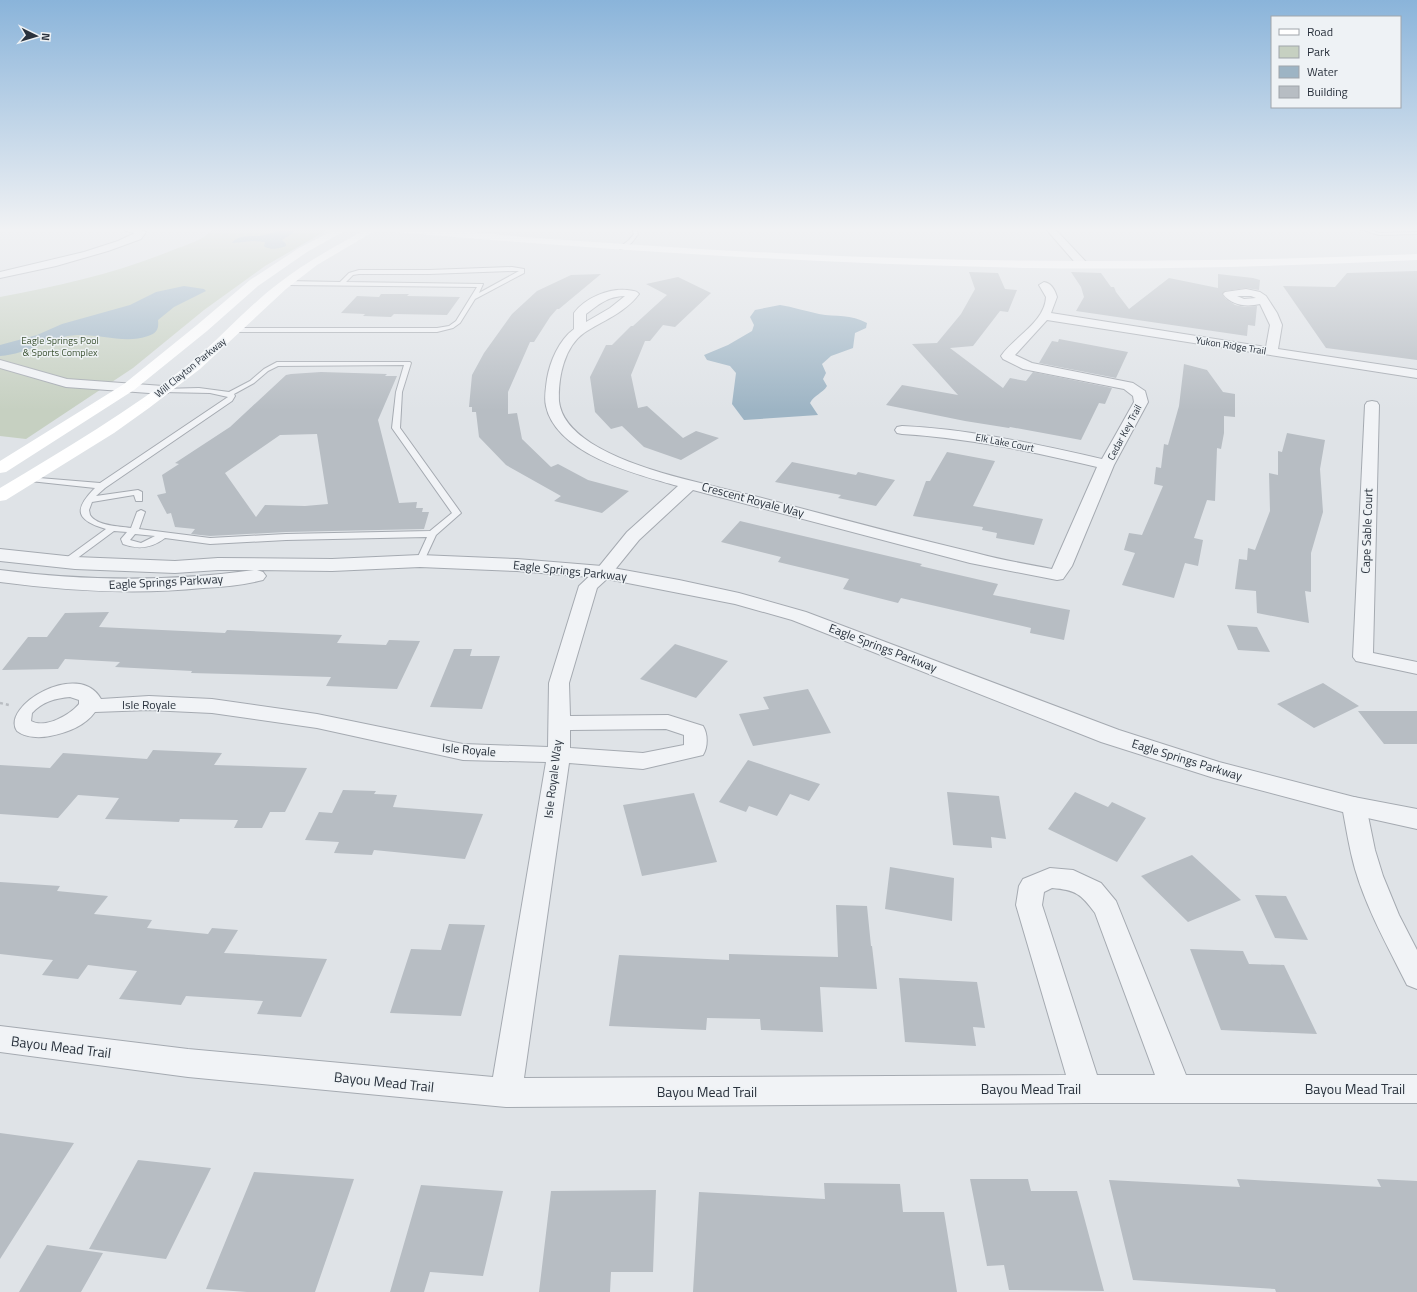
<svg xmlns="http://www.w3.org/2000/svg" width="1417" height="1292" viewBox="0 0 1417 1292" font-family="'Titillium Web',sans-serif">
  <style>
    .green { fill: #c6d0c1 }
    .water { fill: #9db4c4 }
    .building { fill: #b7bdc3; fill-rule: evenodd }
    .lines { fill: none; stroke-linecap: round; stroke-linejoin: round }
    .service-casing { stroke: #a5aab1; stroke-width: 2 }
    .minor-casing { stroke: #a5aab1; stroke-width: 2 }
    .tertiary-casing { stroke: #a5aab1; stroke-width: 2 }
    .path { stroke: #b9bdc2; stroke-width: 2.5; stroke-dasharray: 3 3; stroke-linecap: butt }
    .service { fill: #f1f3f6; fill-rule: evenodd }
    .minor { fill: #f1f3f6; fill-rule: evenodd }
    .tertiary { fill: #f1f3f6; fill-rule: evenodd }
    .secondary { fill: #fff; fill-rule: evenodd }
    .labels { text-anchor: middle; stroke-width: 3; stroke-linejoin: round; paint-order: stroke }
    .far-park-label { font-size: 10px; fill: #415738; stroke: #eef2f5 }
    .far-street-label { font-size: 10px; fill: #2a323d; stroke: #eef2f5 }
    .street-label { font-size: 12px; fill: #2a323d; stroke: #eef2f5 }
    .near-street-label { font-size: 14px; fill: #2a323d; stroke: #eef2f5 }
  </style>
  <rect width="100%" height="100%" fill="#dfe3e7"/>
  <path class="green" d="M213,229H329L265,266L204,310L133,368L26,439L0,436V297C59,286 117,273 173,250C186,245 204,240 213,229Z"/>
  <path class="water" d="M290,229L293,231V233L282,240L286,244V246C278,249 272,250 265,247L264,246L265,242L253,241L232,243C239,233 254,238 265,235C274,232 280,230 290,229Z
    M184,286L204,289L206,291L174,307L158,320C159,329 157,333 148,336C125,344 101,334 77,335C51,336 29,354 0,356V345L37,335L62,324L130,305L156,292Z
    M780,305C793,307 805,311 819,314C836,317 851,314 867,323L866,328L855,333L853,348L831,356L822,364L826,373L823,379L827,386C823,393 814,395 810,403L818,415L744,420L732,404L736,373L730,366L707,360L704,355L728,345L752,331L754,325L750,317L755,310Z"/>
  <path class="building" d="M1417,271V360L1326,348L1283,286L1335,287L1347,273Z
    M969,272L998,273L1005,289L1017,290L1008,312L1000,311L973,346L950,348L1003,388L1010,378L1026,381L1033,372L1112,388L1105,404L1099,403L1081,440L1010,427L1009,428L965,421L886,405L902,385L958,395L912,344L937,343L961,314L975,289Z
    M1071,272L1101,273L1111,287H1114L1116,292L1129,309L1169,278L1218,288V274L1253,278L1260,280L1259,290L1246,288L1225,291L1222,294L1226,299L1235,305L1245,307L1257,306L1255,326L1248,325L1247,336L1076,311L1084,297L1081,287Z
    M601,274L559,309H557L550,317L534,342H530L508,392V414L517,413L522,439L551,467L558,464L588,480L629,491L602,513L554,501L561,496L506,465L479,437L476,412H472V407H469L472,375L484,353L512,314L537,291L571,275Z
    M678,277L711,293L675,327L663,325L650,341H645L631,375L638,408L647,406L683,438L696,431L719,438L681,460L644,447L622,426L611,429L595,412L590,377L606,345H612L631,326H633L667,295L646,284Z
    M381,294H409L407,296L460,297L447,315L394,314L391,317L363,316L365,314L341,313L357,296L379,297Z
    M1059,339L1128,352L1116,378L1039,363L1052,341L1058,342Z
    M1184,364L1207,370L1223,392L1235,394V417L1224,416V433L1221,449L1217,448L1215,501L1207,500L1194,538L1203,540L1198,566L1185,563L1174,598L1122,585L1135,553L1124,550L1129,533L1142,535L1163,486L1154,484L1156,467L1161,468L1164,444L1168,445L1179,406Z
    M321,372L387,374L385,376H397L378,420L399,503L417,502L416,508H423L422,512H429L424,529L286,532L210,536L191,534L195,529L175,527L171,513L167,514L157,495L166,493L162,475L179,464L175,463L230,427L286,375L291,374ZM317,434L328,504L305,506L265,505L256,517L225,473L280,435Z
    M1287,433L1325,440L1320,469L1323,512L1311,553V592L1305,591L1309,623L1257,613L1256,591L1235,589L1239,559L1247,560L1248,548L1255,550L1270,511L1269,473L1278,475V451L1282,452Z
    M947,452L995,461L973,506L1043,519L1034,545L996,538L997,533L982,530L983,527L913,516L926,481H930Z
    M792,462L856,475L858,472L895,480L876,506L838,498L841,495L775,482Z
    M740,521L922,564L920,566L998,584L993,595L1070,610L1064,640L1030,633L1031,628L901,598L898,603L843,589L849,579L778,562L781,557L721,542Z
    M109,612L99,627L225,633L227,630L342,635L337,643L386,645L389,640L420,641L397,689L326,686L331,677L191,673L192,671L115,667L120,662L65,659L58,669L2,670L28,637H47L65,613Z
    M1227,625L1257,627L1270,652L1238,650Z
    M675,644L728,661L696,698L640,679Z
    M454,649H472L470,656H500L482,709L430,707Z
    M1323,683L1359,706L1314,728L1277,704Z
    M808,689L831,733L753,746L739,714L769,709L763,697Z
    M1358,711H1417V744H1384Z
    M153,750L222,753L214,765L307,768L285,812H270L262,828H234L238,820L180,819L179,822L105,819L119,798L78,795L58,818L0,814V765L50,768L63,753L147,759Z
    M748,760L820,784L809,801L790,794L777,816L749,806L746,812L719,802Z
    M343,790L376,791L374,794L397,795L393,807L483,814L465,859L374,850L372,855L334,853L339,842L305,840L319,812L332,813Z
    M947,792L999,796L1006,839L991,837L992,848L953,845Z
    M1075,792L1108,807L1112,802L1146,818L1117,862L1048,829Z
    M694,793L717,862L642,876L623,805Z
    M1192,855L1241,900L1188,922L1141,876Z
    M890,867L954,878L952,921L885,909Z
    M0,882L60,886L57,891L108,896L94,914L152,920L147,928L208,934L212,928L238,930L224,953L327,959L301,1017L257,1014L263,1001L186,996L181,1005L119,999L137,971L88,965L78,979L42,975L53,960L0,954Z
    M1255,895L1286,896L1308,940L1275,938Z
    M836,905L867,906L871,946H872L877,989L820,987L823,1032L761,1030L760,1019L707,1018L706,1030L609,1026L619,955L729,960V954L838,957Z
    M449,924L485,925L461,1016L390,1013L411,949L441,950Z
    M1190,949L1243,951L1249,964L1284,965L1317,1034L1221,1030Z
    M899,978L977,982L985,1028L973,1027L976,1046L905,1042Z
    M0,1133L74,1143L0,1259Z
    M138,1160L211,1168L166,1259L89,1249Z
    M254,1172L354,1179L315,1292H247L206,1289Z
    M970,1179H1028L1031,1191H1077L1104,1291L1009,1290L1004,1265L987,1266Z
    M1237,1179L1381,1187L1377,1179L1417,1181V1292H1276L1275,1289L1133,1280L1109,1180L1240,1187Z
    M824,1183L900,1184L903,1212H944L957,1292H693L699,1192L825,1199Z
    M421,1185L503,1191L483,1276L430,1272L424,1292H390Z
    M656,1190L653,1272H611L610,1292H539L551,1191Z
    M47,1245L103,1253L81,1292H19Z"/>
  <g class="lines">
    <g class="service-casing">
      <path id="service" d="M632,229H636L638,234C634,240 628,249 620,249V247L629,240L634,234Z
        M1360,229H1366L1379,233L1417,232V234L1379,235Z
        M512,267L524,269V273L475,299L460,323L453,328L437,332H235L232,330L235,328H437L449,326L456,321L477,287L287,285L284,283L287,281L340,282L349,273L359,270H429ZM512,271H519L479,293L483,284L346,282L353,275L359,274H429Z
        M277,362H410L411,363L402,392L400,428L461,513L436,535L423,563H417L416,561L427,537L286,540L210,544L165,538C152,548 139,550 123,544L121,539L127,532L114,531L68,565H62L61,563L62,561L106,529C76,520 73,510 95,488L30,481H27V477L100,483L228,397L210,393L163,392L161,391V389L199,388L229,392L250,381L264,369ZM404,365L396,392L392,428L452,513L430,531L286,534L210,538L139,529L145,512L141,510L137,512L131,528C118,526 97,526 90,515L89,510L92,502L134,495L136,501H142V492L138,490L96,496L105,488L232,401L235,396L234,394L254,383L268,371L278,366ZM135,534L155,536L141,543L130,540Z"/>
    </g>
    <g class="minor-casing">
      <path id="minor" d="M125,229H139L146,232L141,239L108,251L56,266L0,278V272L84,252L118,241L135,233L126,231Z
        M1046,229H1055L1087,263L1088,265L1087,267H1079Z
        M1044,282C1051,283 1055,290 1057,297L1051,313L1266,347L1270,325L1260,304C1247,307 1232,306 1223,294L1225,292L1246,289L1260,292L1266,296L1277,313L1282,325L1278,349L1417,370V378L1047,320L1015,355L1032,363L1133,383L1145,391L1148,402L1114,465L1072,566L1063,579L1057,580L970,563L693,490L639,540L609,577L597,588L569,683L570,716L668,715L703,726C708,734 708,747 703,755L643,769L569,763L524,1078L1066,1075L1016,905L1019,886L1023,879L1050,868L1073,870L1101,883L1116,901L1186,1075H1417V1103H1086L506,1107L188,1077L0,1052V1026L188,1049L493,1077L546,762L463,760L317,728L212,713L149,710L95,712C85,726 66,733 50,736C40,738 26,738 17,731C0,706 79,659 101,699L149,696L212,699L317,714L463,744L548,747L549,683L579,586L597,569L627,532L678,486C638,475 556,454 546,406C544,398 546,387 547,379C550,361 559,340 574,329V313C585,298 609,288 627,290C632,291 636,290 639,294C625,313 602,321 584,333C564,347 558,378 559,401C561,420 576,433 591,443C635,471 707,484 758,497C831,516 903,536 976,553C1001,560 1027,564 1052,569L1097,467C1033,452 969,438 902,434L897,433L895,430L897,427L902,426C970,429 1035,444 1102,459L1134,402L1133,396L1124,389L1023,369L1003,359L1001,356C1014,337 1045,322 1046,297L1039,285ZM625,296L610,308L586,322V314C598,305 608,296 625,296ZM1237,296H1251L1256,298L1244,299ZM70,697L79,700V704C70,715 45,729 31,721L32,713C42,702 56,698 70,697ZM666,729L684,735V745L643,753L570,748V730ZM1052,888C1076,890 1081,894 1095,913L1155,1075H1097L1042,905L1044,892Z
        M0,360L67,379L163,386L168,387L170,390L168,393L163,394L66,387L0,368Z
        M1372,401L1377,402L1379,405L1373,653L1417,662V674L1356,661L1353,657L1365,405L1367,402Z
        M1354,797L1363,800L1366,806L1375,850L1383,876L1399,915L1417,950V989L1407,985C1388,947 1367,910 1355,869C1349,848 1346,827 1342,806L1345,800Z"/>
    </g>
    <g class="tertiary-casing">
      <path id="tertiary" d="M0,549L75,557L175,561L218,558L332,559L420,555L517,559L602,566L679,580L739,593L806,612L1119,730L1219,762L1354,797L1417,809V829L1354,815L1214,778L1101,742L792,620L735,604L602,578L517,571L420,567L332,571L257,570L263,572L266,576L263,580C244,585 223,587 203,588C135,595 68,591 0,582V570C85,581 169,582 254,570H218L175,573L75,569L0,561Z"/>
    </g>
    <path class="path" d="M0,703L9,705"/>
    <use href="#service" class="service"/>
    <use href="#minor" class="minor"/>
    <use href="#tertiary" class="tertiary"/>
    <path class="secondary" d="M336,229H348L307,252L258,286L207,331L134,390L6,472L0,473V461L124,384L197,325L250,280L299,248Z
      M366,229H378L317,265L286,289L200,369L149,408L114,433L6,500L0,501V488C65,449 130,411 189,364C220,339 247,307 279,283C306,262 336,246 366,229Z
      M389,229C433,226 479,233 523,237C607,243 691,249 776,253C990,264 1203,263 1417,254V260C1288,266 1160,270 1031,268C818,264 606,250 394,232Z"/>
  </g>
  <linearGradient id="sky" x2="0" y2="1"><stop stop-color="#8ab4da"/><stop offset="0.56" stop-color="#f1f2f4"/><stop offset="1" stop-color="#f1f2f4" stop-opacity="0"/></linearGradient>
  <rect width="1417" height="410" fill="url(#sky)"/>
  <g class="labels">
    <g class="far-park-label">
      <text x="60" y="344">Eagle Springs Pool<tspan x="60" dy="12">&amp; Sports Complex</tspan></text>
    </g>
    <g class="far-street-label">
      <text transform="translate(1231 345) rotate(9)" y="4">Yukon Ridge Trail</text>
      <text transform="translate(190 367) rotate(-39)" y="4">Will Clayton Parkway</text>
      <text transform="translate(1124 432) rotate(-62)" y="4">Cedar Key Trail</text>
      <text transform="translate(1005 442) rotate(11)" y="4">Elk Lake Court</text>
    </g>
    <g class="street-label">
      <text transform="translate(753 500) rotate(15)" y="4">Crescent Royale Way</text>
      <text transform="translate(1367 531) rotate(-88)" y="4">Cape Sable Court</text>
      <text transform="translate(570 571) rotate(6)" y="4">Eagle Springs Parkway</text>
      <text transform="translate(166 582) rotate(-3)" y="4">Eagle Springs Parkway</text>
      <text transform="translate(883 648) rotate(21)" y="4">Eagle Springs Parkway</text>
      <text x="149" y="709">Isle Royale</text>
      <text transform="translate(469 750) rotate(5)" y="4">Isle Royale</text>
      <text transform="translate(1187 760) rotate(17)" y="4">Eagle Springs Parkway</text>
      <text transform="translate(553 779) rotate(-83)" y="4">Isle Royale Way</text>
    </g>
    <g class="near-street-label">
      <text transform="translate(61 1047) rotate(7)" y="5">Bayou Mead Trail</text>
      <text transform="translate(384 1082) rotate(6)" y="5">Bayou Mead Trail</text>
      <text x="1031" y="1094">Bayou Mead Trail</text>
      <text x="1355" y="1094">Bayou Mead Trail</text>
      <text x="707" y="1097">Bayou Mead Trail</text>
    </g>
  </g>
  <rect x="1271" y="16" width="130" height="92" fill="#eef2f5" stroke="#a0a5ab"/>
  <rect x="1279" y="29" width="20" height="6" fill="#ffffff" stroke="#a0a5ab"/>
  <text x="1307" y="36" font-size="12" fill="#2a323d">Road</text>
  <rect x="1279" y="46" width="20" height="12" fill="#c6d0c1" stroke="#a0a5ab"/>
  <text x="1307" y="56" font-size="12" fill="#2a323d">Park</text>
  <rect x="1279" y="66" width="20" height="12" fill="#9db4c4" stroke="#a0a5ab"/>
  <text x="1307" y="76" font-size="12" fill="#2a323d">Water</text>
  <rect x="1279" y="86" width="20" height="12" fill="#b7bdc3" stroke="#a0a5ab"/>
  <text x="1307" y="96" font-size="12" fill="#2a323d">Building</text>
  <g transform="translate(36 36) rotate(95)" stroke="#eef2f5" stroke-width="3" paint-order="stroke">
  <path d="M0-3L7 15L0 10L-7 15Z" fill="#2a323d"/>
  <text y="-6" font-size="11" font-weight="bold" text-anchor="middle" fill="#2a323d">N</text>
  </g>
</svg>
